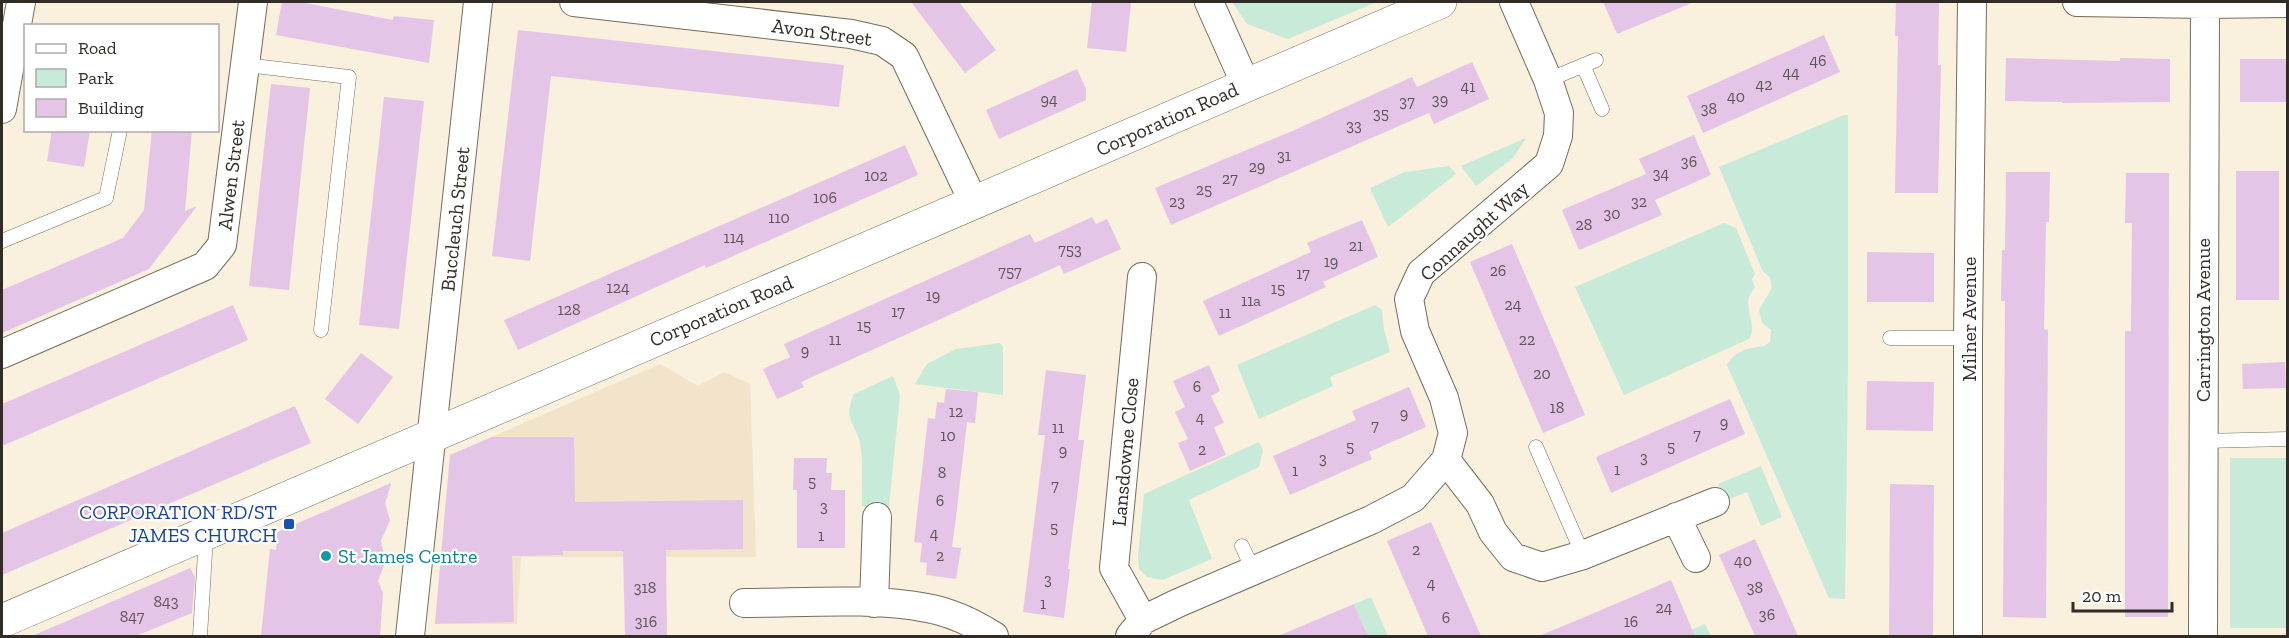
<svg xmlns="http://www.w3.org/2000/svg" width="2289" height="638" viewBox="0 0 2289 638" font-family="'Zilla Slab',serif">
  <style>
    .built { fill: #f1e4ca }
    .green { fill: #c8ead8 }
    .building { fill: #e4c5e7 }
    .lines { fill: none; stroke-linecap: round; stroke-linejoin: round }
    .lane-casing { stroke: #756d5c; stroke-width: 15 }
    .street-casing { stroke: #756d5c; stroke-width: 30 }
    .secondary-casing { stroke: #756d5c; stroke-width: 34 }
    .lane { stroke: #fff; stroke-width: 14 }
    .street { stroke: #fff; stroke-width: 28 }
    .secondary { stroke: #fff; stroke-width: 33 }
    .transit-dot { fill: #1a4fb4; stroke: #fff; stroke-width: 2 }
    .culture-dot { fill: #0f9aa8; stroke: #fff; stroke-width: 2 }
    .labels { text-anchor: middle; stroke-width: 4.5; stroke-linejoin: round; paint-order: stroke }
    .number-label { font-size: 16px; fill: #5e5356 }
    .street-label { font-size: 20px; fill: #312d26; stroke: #fff }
    .transit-label { font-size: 20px; fill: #164399; stroke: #fff; text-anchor: end }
    .culture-label { font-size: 20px; fill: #0d838f; stroke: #fff; text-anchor: start }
  </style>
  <rect width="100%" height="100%" fill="#f9f0dd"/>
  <path class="built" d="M660,364L698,386L724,372L750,384L756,557H521L517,624H435L450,455Z"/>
  <path class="green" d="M1232,2H1377L1288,39L1247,24Z
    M1844,115H1848V366L1845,599L1829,598L1727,365C1735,350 1750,348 1764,346L1770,342L1771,330L1762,323L1759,310L1772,288L1770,277L1763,272L1719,167Z
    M1526,138L1513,158L1476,186L1461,166Z
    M1449,166L1456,174L1388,227L1370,188L1405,172Z
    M1724,223L1736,228L1755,274L1752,279L1755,288C1743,300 1750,311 1752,325C1753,330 1751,335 1749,339L1624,395L1575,287Z
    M1375,305L1382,310L1384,330L1390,352L1330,377L1333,386L1259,419L1237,365Z
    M1000,343L1003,347V395L915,384L927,364L956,349Z
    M893,376L900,395L889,507L862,506C861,487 864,461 860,443C854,420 843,420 854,394Z
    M1259,442L1263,450L1259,467L1189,500L1212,559L1162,580L1147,577L1139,569L1138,557L1144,494Z
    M2230,458H2287V628H2230Z
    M1761,466L1782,517L1761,526L1747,492L1725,501L1718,484Z
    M1371,597L1388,636H1368L1354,604Z
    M1705,624L1711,636H1677Z"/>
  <path class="building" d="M282,2H300L393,20L394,16L434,20L429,63L276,35Z
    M911,2H959L996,50L965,73Z
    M1092,2H1131L1126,52L1087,48Z
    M1603,2H1694L1617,34Z
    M1896,2H1939L1938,65H1941L1938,193H1895L1898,36H1895Z
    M518,30L844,65L839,107L551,76L530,261L492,256Z
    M1824,35L1840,72L1703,133L1687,96Z
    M2006,58L2120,61V58L2170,59V102L2062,103V102L2005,101Z
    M2240,59H2288V102H2240Z
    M1472,62L1489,99L1434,124L1429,113L1171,225L1155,188L1290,132L1412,77L1417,87Z
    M1077,69L1086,89V100L999,139L986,110Z
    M271,84L310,88L289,290L249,286Z
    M384,97L424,101L399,329L359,325Z
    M52,130H90L84,167L47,161Z
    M152,130H192L185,211L197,206L149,269L2,333V290L123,238L144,210Z
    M1694,135L1711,175L1655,200L1662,215L1579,250L1562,210L1646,174L1639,159Z
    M905,145L918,175L706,268L705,265L518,350L504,320Z
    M2236,171H2279V300H2236Z
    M2006,172H2050L2049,222H2046L2044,329L2048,330L2046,618L2003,617L2005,301H2001L2002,250H2005Z
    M2126,173H2169L2168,617H2125V331H2131L2132,223H2125Z
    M1092,217L1096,224L1107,219L1121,249L1064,274L1060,265L801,382L804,387L777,399L763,369L790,357L784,344L1030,234L1035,243Z
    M1362,220L1378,257L1323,282L1326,287L1219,336L1203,301L1311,252L1307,243Z
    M1512,244L1585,415L1543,433L1470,262Z
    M1867,252L1934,253V302H1867Z
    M233,305L248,340L2,446V404Z
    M361,353L393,377L358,424L325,399Z
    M2285,362L2286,388L2243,389L2242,364Z
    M1209,365L1220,391L1211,396L1224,423L1214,427L1226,455L1190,471L1178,443L1188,439L1175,412L1185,407L1173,381Z
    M1046,370L1086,375L1078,440H1084L1068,569H1070L1064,618L1023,612L1045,435H1038Z
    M1867,381L1934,382L1933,431L1866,430Z
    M1409,387L1426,427L1369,452L1372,459L1290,495L1273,456L1356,420L1352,411Z
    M946,389L978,392L975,423L967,422L956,517L952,547L961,548L956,579L926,575L927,563L920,562L922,543L914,542L928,418L935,419L937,402L944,403Z
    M1730,399L1745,434L1611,493L1596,457Z
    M295,406L311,443L2,575V533Z
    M492,437H574L575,502L743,500V549L666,550L667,636H625L623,551H563V555L512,556L514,622L435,624L450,455Z
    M794,458H827L826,473H832L831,490H845V548H797V490H793Z
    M391,483L385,504L390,520L381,541L385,563L378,581L383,593L380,636H261L270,549L276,550L277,532Z
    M1890,484L1934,485L1933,636H1889Z
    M1431,522L1446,556L1481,636H1428L1387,541Z
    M1755,539L1779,593L1798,636H1755L1719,555Z
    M190,568L195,577L192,613L136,636H32Z
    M1671,580L1695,636H1539L1606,608Z
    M1354,604L1368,636H1278Z"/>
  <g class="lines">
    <g class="lane-casing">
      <path id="lane" d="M245,65L349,77L321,330
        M1583,65L1602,109
        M1548,80L1596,60
        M2,241L106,198L120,130
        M1890,338H1968
        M2202,441L2288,439
        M1536,447L1583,555
        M1242,546L1253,570
        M200,636L206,536"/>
    </g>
    <g class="street-casing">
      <path id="street" d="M574,2L851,34L882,41L904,56L974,203
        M1209,2L1246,85
        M2077,2L2205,4L2288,3
        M2,109L21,2
        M1142,277L1114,568L1143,620
        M2,354L205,266L222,245L253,2
        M1446,460L1480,504L1493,532L1513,557L1542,567L1583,555L1715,502
        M1676,517L1696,558
        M744,603C800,603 872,597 927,608C950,612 975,624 994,636
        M874,603L877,517
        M410,636L478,2
        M1130,636L1143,620L1178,603L1371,520L1413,498L1446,460L1453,433L1444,398L1415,331L1409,299L1421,273L1549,164L1558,136L1559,113L1548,80L1514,2
        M1968,636V338L1972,2
        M2203,636L2205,4"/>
    </g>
    <g class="secondary-casing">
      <path id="secondary" d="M2,621L1440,2"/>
    </g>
    <use href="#lane" class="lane"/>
    <use href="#street" class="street"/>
    <use href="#secondary" class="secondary"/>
  </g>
  <rect class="transit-dot" x="283" y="518" width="12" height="12" rx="3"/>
  <circle class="culture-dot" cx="326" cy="556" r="6"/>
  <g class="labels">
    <g class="number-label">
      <text x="1818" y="66">46</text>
      <text x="1791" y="78">44</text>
      <text x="1764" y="90">42</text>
      <text x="1468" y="92">41</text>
      <text x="1736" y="102">40</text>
      <text x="1049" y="105">94</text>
      <text x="1440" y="105">39</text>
      <text x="1407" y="107">37</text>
      <text x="1709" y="114">38</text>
      <text x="1381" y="119">35</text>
      <text x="1354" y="131">33</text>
      <text x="1284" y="161">31</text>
      <text x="1689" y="167">36</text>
      <text x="1257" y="172">29</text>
      <text x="1661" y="179">34</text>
      <text x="876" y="181">102</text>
      <text x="1230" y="184">27</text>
      <text x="1204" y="195">25</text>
      <text x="825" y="203">106</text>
      <text x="1177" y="207">23</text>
      <text x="1639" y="207">32</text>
      <text x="1612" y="219">30</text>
      <text x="779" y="223">110</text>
      <text x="1584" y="230">28</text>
      <text x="734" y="243">114</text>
      <text x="1356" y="251">21</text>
      <text x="1070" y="255">753</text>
      <text x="1331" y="267">19</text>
      <text x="1498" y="276">26</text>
      <text x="1010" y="277">757</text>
      <text x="1303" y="279">17</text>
      <text x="618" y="293">124</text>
      <text x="1278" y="294">15</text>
      <text x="933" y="301">19</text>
      <text x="1251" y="306">11a</text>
      <text x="1513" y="310">24</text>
      <text x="569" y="315">128</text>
      <text x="898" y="317">17</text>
      <text x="1225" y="318">11</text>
      <text x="864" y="331">15</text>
      <text x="835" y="345">11</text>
      <text x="1527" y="345">22</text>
      <text x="805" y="356">9</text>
      <text x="1542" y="379">20</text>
      <text x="1197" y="392">6</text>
      <text x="1557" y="413">18</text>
      <text x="956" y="417">12</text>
      <text x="1404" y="419">9</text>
      <text x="1200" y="423">4</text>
      <text x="1724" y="428">9</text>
      <text x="1375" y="431">7</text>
      <text x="1058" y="433">11</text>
      <text x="1697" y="440">7</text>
      <text x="948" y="441">10</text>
      <text x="1350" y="452">5</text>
      <text x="1671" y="452">5</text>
      <text x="1202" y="455">2</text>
      <text x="1063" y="456">9</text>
      <text x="1644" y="463">3</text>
      <text x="1323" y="464">3</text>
      <text x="1617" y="475">1</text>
      <text x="1295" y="476">1</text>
      <text x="942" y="478">8</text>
      <text x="812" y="487">5</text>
      <text x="1055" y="491">7</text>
      <text x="940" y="506">6</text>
      <text x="824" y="512">3</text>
      <text x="1054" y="533">5</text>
      <text x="934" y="539">4</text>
      <text x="821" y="541">1</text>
      <text x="1416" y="555">2</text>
      <text x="940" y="561">2</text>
      <text x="1743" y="566">40</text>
      <text x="1048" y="585">3</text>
      <text x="1431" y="589">4</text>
      <text x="645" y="593">318</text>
      <text x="1755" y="593">38</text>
      <text x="166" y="607">843</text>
      <text x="1043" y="609">1</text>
      <text x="1664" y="613">24</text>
      <text x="1767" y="620">36</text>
      <text x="132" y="622">847</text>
      <text x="1446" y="623">6</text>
      <text x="646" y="627">316</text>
      <text x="1631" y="627">16</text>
    </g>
    <g class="street-label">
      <text transform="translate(822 32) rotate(8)" y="7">Avon Street</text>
      <text transform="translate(1167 119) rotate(-24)" y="7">Corporation Road</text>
      <text transform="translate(231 175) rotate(-83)" y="7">Alwen Street</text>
      <text transform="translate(455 219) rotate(-84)" y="7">Buccleuch Street</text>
      <text transform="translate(1474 231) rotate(-42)" y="7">Connaught Way</text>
      <text transform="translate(721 311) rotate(-23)" y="7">Corporation Road</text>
      <text transform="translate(1969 319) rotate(-90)" y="7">Milner Avenue</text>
      <text transform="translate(2203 320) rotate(-90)" y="7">Carrington Avenue</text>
      <text transform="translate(1125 452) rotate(-85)" y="7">Lansdowne Close</text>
    </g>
    <g class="transit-label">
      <text x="277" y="519">CORPORATION RD/ST<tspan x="277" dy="23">JAMES CHURCH</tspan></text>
    </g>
    <g class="culture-label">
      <text x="338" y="563">St James Centre</text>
    </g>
  </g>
  <rect width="2289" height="638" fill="none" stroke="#312d26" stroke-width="6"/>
  <rect x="24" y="24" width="195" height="108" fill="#ffffff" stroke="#adaba8" stroke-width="1.5"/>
  <rect x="36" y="44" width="30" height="9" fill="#ffffff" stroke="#adaba8" stroke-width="1.5"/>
  <text x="78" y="54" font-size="18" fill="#312d26">Road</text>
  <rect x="36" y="69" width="30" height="18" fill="#c8ead8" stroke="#adaba8" stroke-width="1.5"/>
  <text x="78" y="84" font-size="18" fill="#312d26">Park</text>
  <rect x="36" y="99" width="30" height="18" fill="#e4c5e7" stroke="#adaba8" stroke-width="1.5"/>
  <text x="78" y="114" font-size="18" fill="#312d26">Building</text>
  <path d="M2073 602v9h99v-9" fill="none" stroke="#312d26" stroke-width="3"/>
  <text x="2082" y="602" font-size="18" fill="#312d26" stroke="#ffffff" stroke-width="4.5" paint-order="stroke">20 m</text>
</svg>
